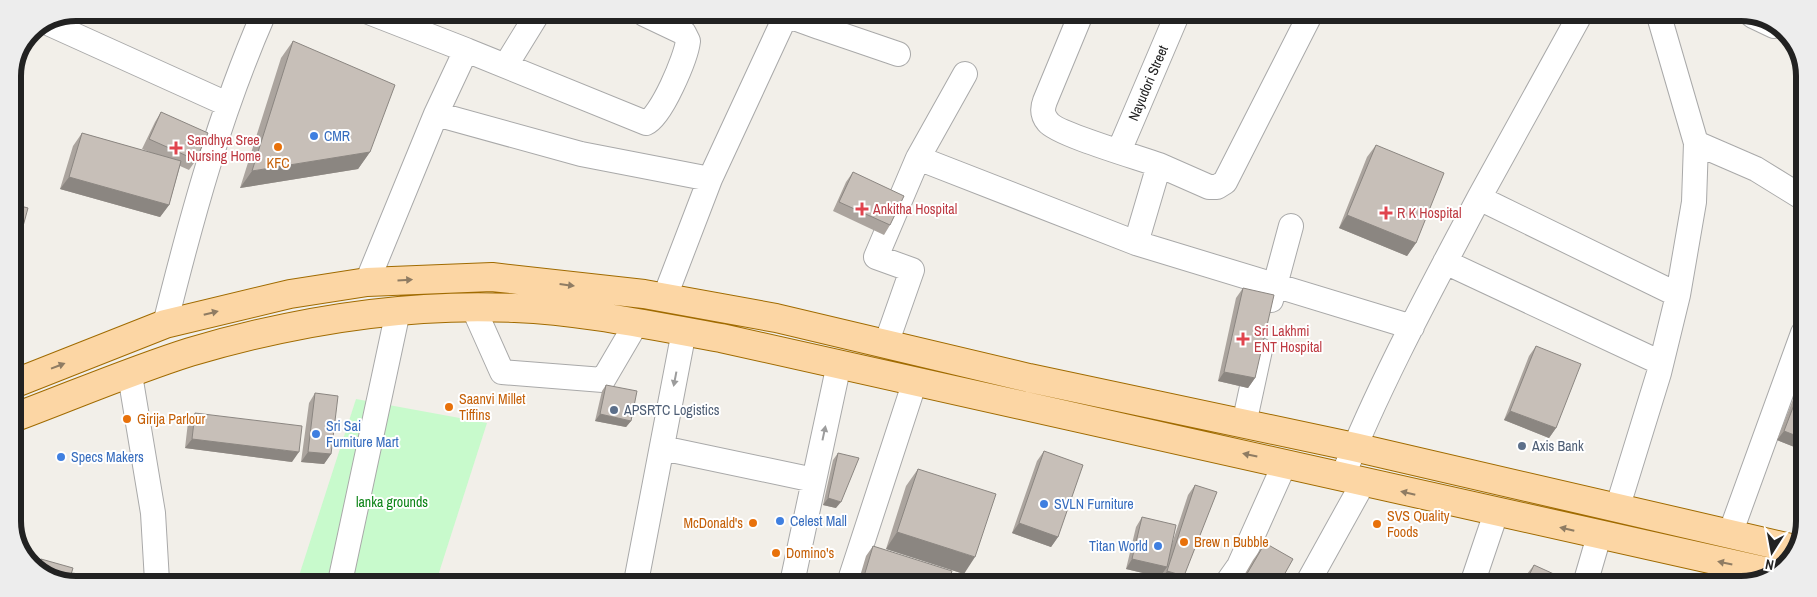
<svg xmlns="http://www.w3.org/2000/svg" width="1817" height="597" viewBox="0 0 1817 597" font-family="'Archivo Narrow',sans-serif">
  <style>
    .park { fill: #c8facc }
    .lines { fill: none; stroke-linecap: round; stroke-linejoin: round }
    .minor-casing { stroke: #a9a9a9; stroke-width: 26 }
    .major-casing { stroke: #a06b00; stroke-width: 30 }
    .minor { stroke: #fff; stroke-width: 24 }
    .major { stroke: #fcd6a4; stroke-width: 28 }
    .wall { fill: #aba49e }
    .shaded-wall { fill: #8b8681 }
    .building { fill: #c7bfb8; stroke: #8b8681 }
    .oneway { fill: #8f7c63 }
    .oneway2 { fill: #9c9c9c }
    .shop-dot { fill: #3f7fe0; stroke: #fff; stroke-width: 2 }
    .food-dot { fill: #e8710a; stroke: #fff; stroke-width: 2 }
    .health-dot { fill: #e0444e; stroke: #fff; stroke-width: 2 }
    .service-dot { fill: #5c6f8a; stroke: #fff; stroke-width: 2 }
    .labels { text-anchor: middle; stroke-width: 4; stroke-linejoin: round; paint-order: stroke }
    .street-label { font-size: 14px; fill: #222; stroke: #fff }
    .shop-label { font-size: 14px; fill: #366cbe; stroke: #fff; text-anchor: start }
    .health-label { font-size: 14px; fill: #be3a42; stroke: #fff; text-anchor: start }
    .food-label { font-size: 14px; fill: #c56008; stroke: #fff; text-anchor: start }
    .service-label { font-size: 14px; fill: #4e5e75; stroke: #fff; text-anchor: start }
    .park-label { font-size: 14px; fill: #0c8416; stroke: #fff }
    .rim { fill: none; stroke: #222; stroke-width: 6 }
  </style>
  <rect width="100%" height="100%" fill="#f2efe9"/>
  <path class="park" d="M356,399L487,423L436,582H297Z"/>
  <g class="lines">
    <g class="minor-casing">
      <path id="minor" d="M371,13L466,50L436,114L581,154L710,179L786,15L819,27L824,14
        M1081,14L1045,101C1042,109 1042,115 1048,122C1057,134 1140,158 1159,165
        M1580,15L1479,198L1678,295L1659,373L1617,509
        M1659,16L1696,143L1756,169L1803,198
        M1753,16L1774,26
        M50,24L227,104
        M819,27L898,54
        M466,50L646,123C661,117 686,58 688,41L684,33L644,14
        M506,65L538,13
        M1119,151L1177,15
        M918,158L965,74
        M1136,243L1412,327
        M1445,262L1661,363
        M367,282L436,114
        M1678,295L1694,202L1696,143
        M664,299L710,179
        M1271,300L1291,226
        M473,307L502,372L603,380L637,322
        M165,324C192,216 219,116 264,13
        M886,344L912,270L876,257L918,158L1136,243L1159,165L1209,187H1217L1225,182L1310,15
        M130,375L153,513L157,581
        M1244,424L1260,350
        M662,448L814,480
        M1342,478C1380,382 1431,289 1479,198
        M1730,534L1803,333
        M340,582L398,311
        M636,582L684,331
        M792,583L839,364
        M849,583L915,381
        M1227,583L1239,566L1285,463
        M1307,584L1363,483
        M1472,584L1496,513
        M1585,584L1599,536"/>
    </g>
    <g class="major-casing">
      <path id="major" d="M13,384L165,324L290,294L367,282L492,277L644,294L776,318L1029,378L1354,447L1795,549
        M13,418C72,396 130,371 190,352C295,321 406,303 515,308C585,311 653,326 721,338L1773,573"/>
    </g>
    <use href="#minor" class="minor"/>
    <use href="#major" class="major"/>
  </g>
  <path class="wall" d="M293,41L370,152L358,169L240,188L281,58Z
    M161,112L196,160L189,170L180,166L169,205L160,217L60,189L73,146L82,133L152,153L142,149L155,122Z
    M1376,145L1416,243L1407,256L1339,228L1367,157Z
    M853,172L890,225L884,235L833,211L846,182Z
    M1243,288L1255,378L1248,388L1218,381L1236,298Z
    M1536,346L1556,428L1549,438L1504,420L1529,356Z
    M1802,383V450L1777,440L1796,392Z
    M606,385L631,421L626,427L595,421L602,391Z
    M315,393L331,454L324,464L301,462L309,403Z
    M195,413L292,462L185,448L188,422Z
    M1044,451L1058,537L1051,547L1012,533L1037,461Z
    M838,453L836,508L823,505L833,460Z
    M918,469L964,574L886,549L906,486Z
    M1195,485L1184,576L1179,583H1169L1160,581L1162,573L1160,577L1126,569L1136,527L1142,517L1172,544L1188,495Z
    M1265,543L1279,584H1239L1253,560Z
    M873,546L948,583H858L866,556Z
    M41,559L56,581L36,567Z
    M1534,565L1552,584H1522L1527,574Z"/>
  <path class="shaded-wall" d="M370,152L358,169L240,188L252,171Z
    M69,177L169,205L160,217L60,189Z
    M1347,215L1416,243L1407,256L1339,228Z
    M1224,372L1255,378L1248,388L1218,381Z
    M1510,411L1556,428L1549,438L1504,420Z
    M600,414L631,421L626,427L595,421Z
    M1784,431L1802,438V450L1777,440Z
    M192,439L299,452L292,462L185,448Z
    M308,452L331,454L324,464L301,462Z
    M828,498L841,502L836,508L823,505Z
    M1019,523L1058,537L1051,547L1012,533Z
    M897,532L975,557L964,574L886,549Z
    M1132,559L1167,567L1160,577L1126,569Z
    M1167,571L1184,576L1179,583H1169L1160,581Z"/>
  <path class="building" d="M293,41L395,85L370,152L252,171Z
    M161,112L208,133L196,160L149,139Z
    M82,133L181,161L169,205L69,177Z
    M1376,145L1444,173L1416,243L1347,215Z
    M853,172L904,196L890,225L839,202Z
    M13,204L28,208L13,263Z
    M1243,288L1274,295L1255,378L1224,372Z
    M1536,346L1581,364L1556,428L1510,411Z
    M1802,384V438L1784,431Z
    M606,385L637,391L631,421L600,414Z
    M315,393L338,396L331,454L308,452Z
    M195,413L302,426L299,452L192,439Z
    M1044,451L1083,465L1058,537L1019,523Z
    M838,453L859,458L841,502L828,498Z
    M918,469L996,494L975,557L897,532Z
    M1195,485L1217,492L1184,576L1167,571Z
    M1142,517L1176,525L1167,567L1132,559Z
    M1265,543L1293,559L1279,584H1241Z
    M873,546L952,571L948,583H862Z
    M41,559L73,568L69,581H56L38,568Z
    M1534,565L1556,575L1552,584H1525Z"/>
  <defs><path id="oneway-solid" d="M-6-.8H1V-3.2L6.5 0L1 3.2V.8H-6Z" transform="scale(1.25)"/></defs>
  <g class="oneway">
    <use href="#oneway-solid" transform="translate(405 280) rotate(-3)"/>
    <use href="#oneway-solid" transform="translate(567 285) rotate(7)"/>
    <use href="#oneway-solid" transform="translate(211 313) rotate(-14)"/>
    <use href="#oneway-solid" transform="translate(58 366) rotate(-21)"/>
    <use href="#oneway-solid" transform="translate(1250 455) rotate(-168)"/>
    <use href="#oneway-solid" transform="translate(1408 493) rotate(-167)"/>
    <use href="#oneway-solid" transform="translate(1567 529) rotate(-167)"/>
    <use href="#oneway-solid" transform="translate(1725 563) rotate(-168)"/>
  </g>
  <g class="oneway2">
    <use href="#oneway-solid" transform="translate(675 379) rotate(101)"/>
    <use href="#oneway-solid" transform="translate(824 433) rotate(-78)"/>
  </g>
  <g class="shop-dot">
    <circle cx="314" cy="136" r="5"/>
    <circle cx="316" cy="434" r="5"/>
    <circle cx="61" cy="457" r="5"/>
    <circle cx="1044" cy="504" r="5"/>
    <circle cx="780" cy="521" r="5"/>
    <circle cx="1158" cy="546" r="5"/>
  </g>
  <g class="food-dot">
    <circle cx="278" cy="147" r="5"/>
    <circle cx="449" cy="407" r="5"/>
    <circle cx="127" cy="419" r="5"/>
    <circle cx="753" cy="523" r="5"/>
    <circle cx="1377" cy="524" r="5"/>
    <circle cx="1184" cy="542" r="5"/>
    <circle cx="776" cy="553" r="5"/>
  </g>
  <g class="health-dot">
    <path d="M173.5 140.5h5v5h5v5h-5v5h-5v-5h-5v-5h5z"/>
    <path d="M859.5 201.5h5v5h5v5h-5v5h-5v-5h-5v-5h5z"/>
    <path d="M1383.5 205.5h5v5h5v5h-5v5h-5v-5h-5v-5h5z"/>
    <path d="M1240.5 331.5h5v5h5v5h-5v5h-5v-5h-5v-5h5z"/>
  </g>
  <g class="service-dot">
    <circle cx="614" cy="410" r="5"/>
    <circle cx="1522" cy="446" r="5"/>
  </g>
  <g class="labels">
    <g class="street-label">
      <text transform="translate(1148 83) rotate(-67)" y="5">Nayudori Street</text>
    </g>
    <g class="shop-label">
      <text x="324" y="141">CMR</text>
      <text x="326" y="431">Sri Sai<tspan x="326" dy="16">Furniture Mart</tspan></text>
      <text x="71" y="462">Specs Makers</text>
      <text x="1054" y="509">SVLN Furniture</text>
      <text x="790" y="526">Celest Mall</text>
      <text x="1148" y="551" text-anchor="end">Titan World</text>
    </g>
    <g class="health-label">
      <text x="187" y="145">Sandhya Sree<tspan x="187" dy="16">Nursing Home</tspan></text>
      <text x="873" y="214">Ankitha Hospital</text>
      <text x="1397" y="218">R K Hospital</text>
      <text x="1254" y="336">Sri Lakhmi<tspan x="1254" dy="16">ENT Hospital</tspan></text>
    </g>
    <g class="food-label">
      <text x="278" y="168" text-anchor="middle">KFC</text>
      <text x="459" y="404">Saanvi Millet<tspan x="459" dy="16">Tiffins</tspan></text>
      <text x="137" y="424">Girija Parlour</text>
      <text x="1387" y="521">SVS Quality<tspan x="1387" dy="16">Foods</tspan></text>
      <text x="743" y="528" text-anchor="end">McDonald's</text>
      <text x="1194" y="547">Brew n Bubble</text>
      <text x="786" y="558">Domino's</text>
    </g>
    <g class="service-label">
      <text x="624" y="415">APSRTC Logistics</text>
      <text x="1532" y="451">Axis Bank</text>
    </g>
    <g class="park-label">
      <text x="392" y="507">lanka grounds</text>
    </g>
  </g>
  <path d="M0 0H1817V597H0ZM76 21H1741A55 55 0 0 1 1796 76V521A55 55 0 0 1 1741 576H76A55 55 0 0 1 21 521V76A55 55 0 0 1 76 21Z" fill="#ededed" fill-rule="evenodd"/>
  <path class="rim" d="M76 21H1741A55 55 0 0 1 1796 76V521A55 55 0 0 1 1741 576H76A55 55 0 0 1 21 521V76A55 55 0 0 1 76 21Z"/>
  <g transform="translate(1772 552) rotate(191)" stroke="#ffffff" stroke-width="4" paint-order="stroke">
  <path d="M0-4L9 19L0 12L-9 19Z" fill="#222222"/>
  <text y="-8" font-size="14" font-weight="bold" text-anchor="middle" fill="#222222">N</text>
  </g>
</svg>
